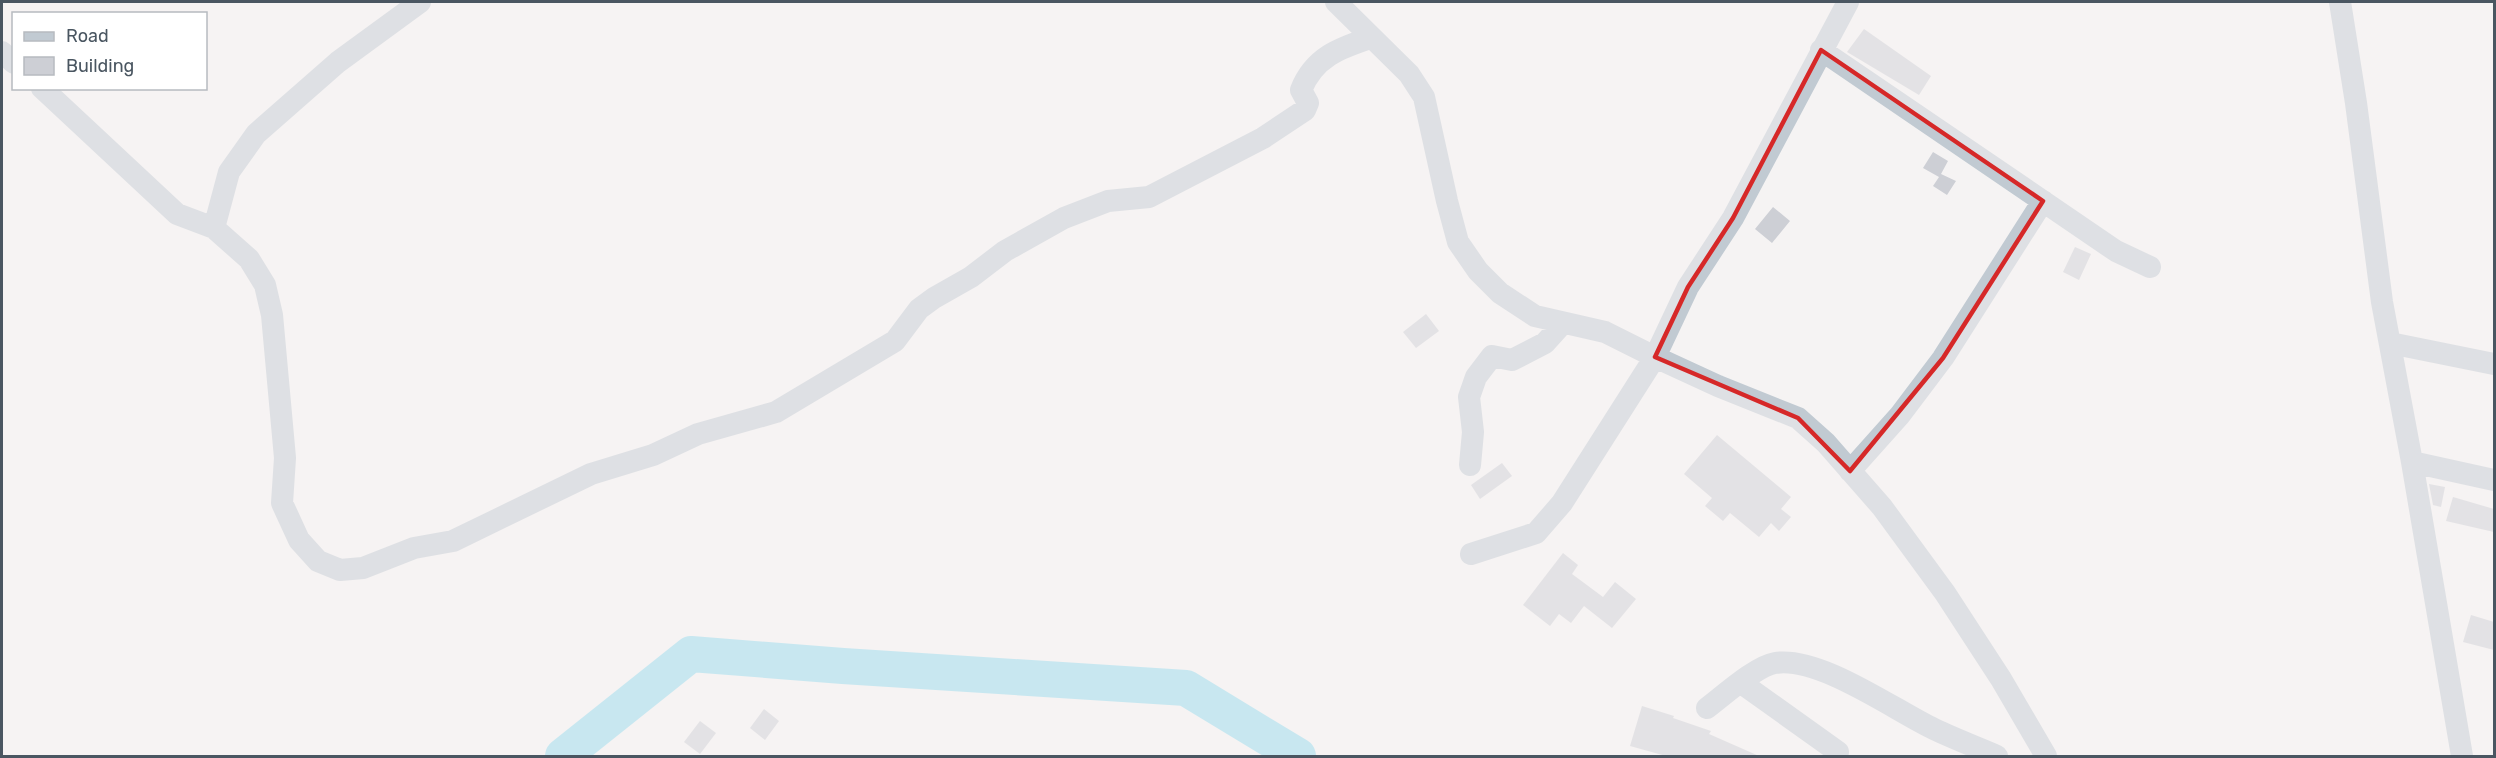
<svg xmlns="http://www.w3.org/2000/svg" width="2496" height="758" viewBox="0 0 2496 758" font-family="Rubik,sans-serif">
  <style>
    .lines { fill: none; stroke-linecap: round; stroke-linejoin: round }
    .river { stroke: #90daee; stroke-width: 36 }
    .building { fill: #cdcfd5 }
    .minor { stroke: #c1cad2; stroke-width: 22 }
    .marked { fill: none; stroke: #d62828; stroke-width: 4.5; stroke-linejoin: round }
  </style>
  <rect width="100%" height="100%" fill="#f5f3f3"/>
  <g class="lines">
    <path class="river" d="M563,756L691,654L843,666L1186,688L1298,756"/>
  </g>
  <path class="building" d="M1864,29L1931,76L1919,95L1847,52Z
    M1933,152L1948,161L1941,174L1956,181L1947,195L1933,186L1939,177L1923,168Z
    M1773,207L1790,221L1772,243L1755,229Z
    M2075,247L2091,254L2079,280L2063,272Z
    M1426,314L1439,331L1416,348L1403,332Z
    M1717,435L1791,497L1781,509L1791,517L1779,531L1771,523L1759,537L1730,513L1723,521L1705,506L1712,498L1684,474Z
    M1502,463L1512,476L1480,499L1471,485Z
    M2429,484L2445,487L2441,507L2433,505Z
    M2453,497L2494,509V532L2446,521Z
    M1563,553L1578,565L1572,574L1603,597L1615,582L1636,599L1612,628L1584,606L1571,623L1559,614L1550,626L1523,605Z
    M2471,615L2494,622V650L2463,642Z
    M1642,706L1674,716L1673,718L1711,731L1709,734L1759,756H1666L1630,746Z
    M764,709L779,721L765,740L750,728Z
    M700,721L716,733L700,754L684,742Z"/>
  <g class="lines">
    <path class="minor" d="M420,2L338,62L256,134L229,172L214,228L249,259L265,285L272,315L285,458L282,503L299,540L318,561L340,570L363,568L414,548L453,541L591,474L653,455L698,434L776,412L895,341L919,309L934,298L971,277L1005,251L1064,218L1108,201L1149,197L1263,138L1305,110L1308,103L1301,90C1314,57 1340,48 1370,38
      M1336,2L1409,74L1424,97L1447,201L1458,242L1478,271L1500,293L1535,316L1605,332L1655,357L1688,287L1733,218L1848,2
      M2340,2L2356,103L2382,302L2412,462L2462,756
      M1821,50L2116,251L2150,267
      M2,52L14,63
      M42,88L177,214L214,228
      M2390,343L2494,364
      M2412,462L2494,480
      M1470,465L1473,432L1469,397L1476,377L1492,356L1512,360L1545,343L1563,323
      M1850,471L1900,415L1943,358L2043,201
      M1471,554L1536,533L1562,503L1655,357L1718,386L1798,418L1826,443L1882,507L1945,593L2001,679L2046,756
      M1740,682L1838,752
      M1707,708C1723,696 1756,666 1775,663C1820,656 1894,710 1934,729C1955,739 1976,747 1997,756"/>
  </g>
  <path d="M0 0H2496V758H0ZM1821,50L2043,201L1943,358L1850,471L1798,418L1655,357L1688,287L1733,218Z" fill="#f5f3f3" fill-opacity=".55" fill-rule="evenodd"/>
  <path class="marked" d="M1821,50L2043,201L1943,358L1850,471L1798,418L1655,357L1688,287L1733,218Z"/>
  <rect width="2496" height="758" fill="none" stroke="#4a5661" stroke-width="6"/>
  <rect x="12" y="12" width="195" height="78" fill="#ffffff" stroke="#b7bbc0" stroke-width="1.5"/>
  <rect x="24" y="32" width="30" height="9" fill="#c1cad2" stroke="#b7bbc0" stroke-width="1.5"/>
  <text x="66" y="42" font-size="18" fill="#4a5661">Road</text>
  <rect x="24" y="57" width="30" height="18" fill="#cdcfd5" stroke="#b7bbc0" stroke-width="1.5"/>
  <text x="66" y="72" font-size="18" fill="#4a5661">Building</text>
</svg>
